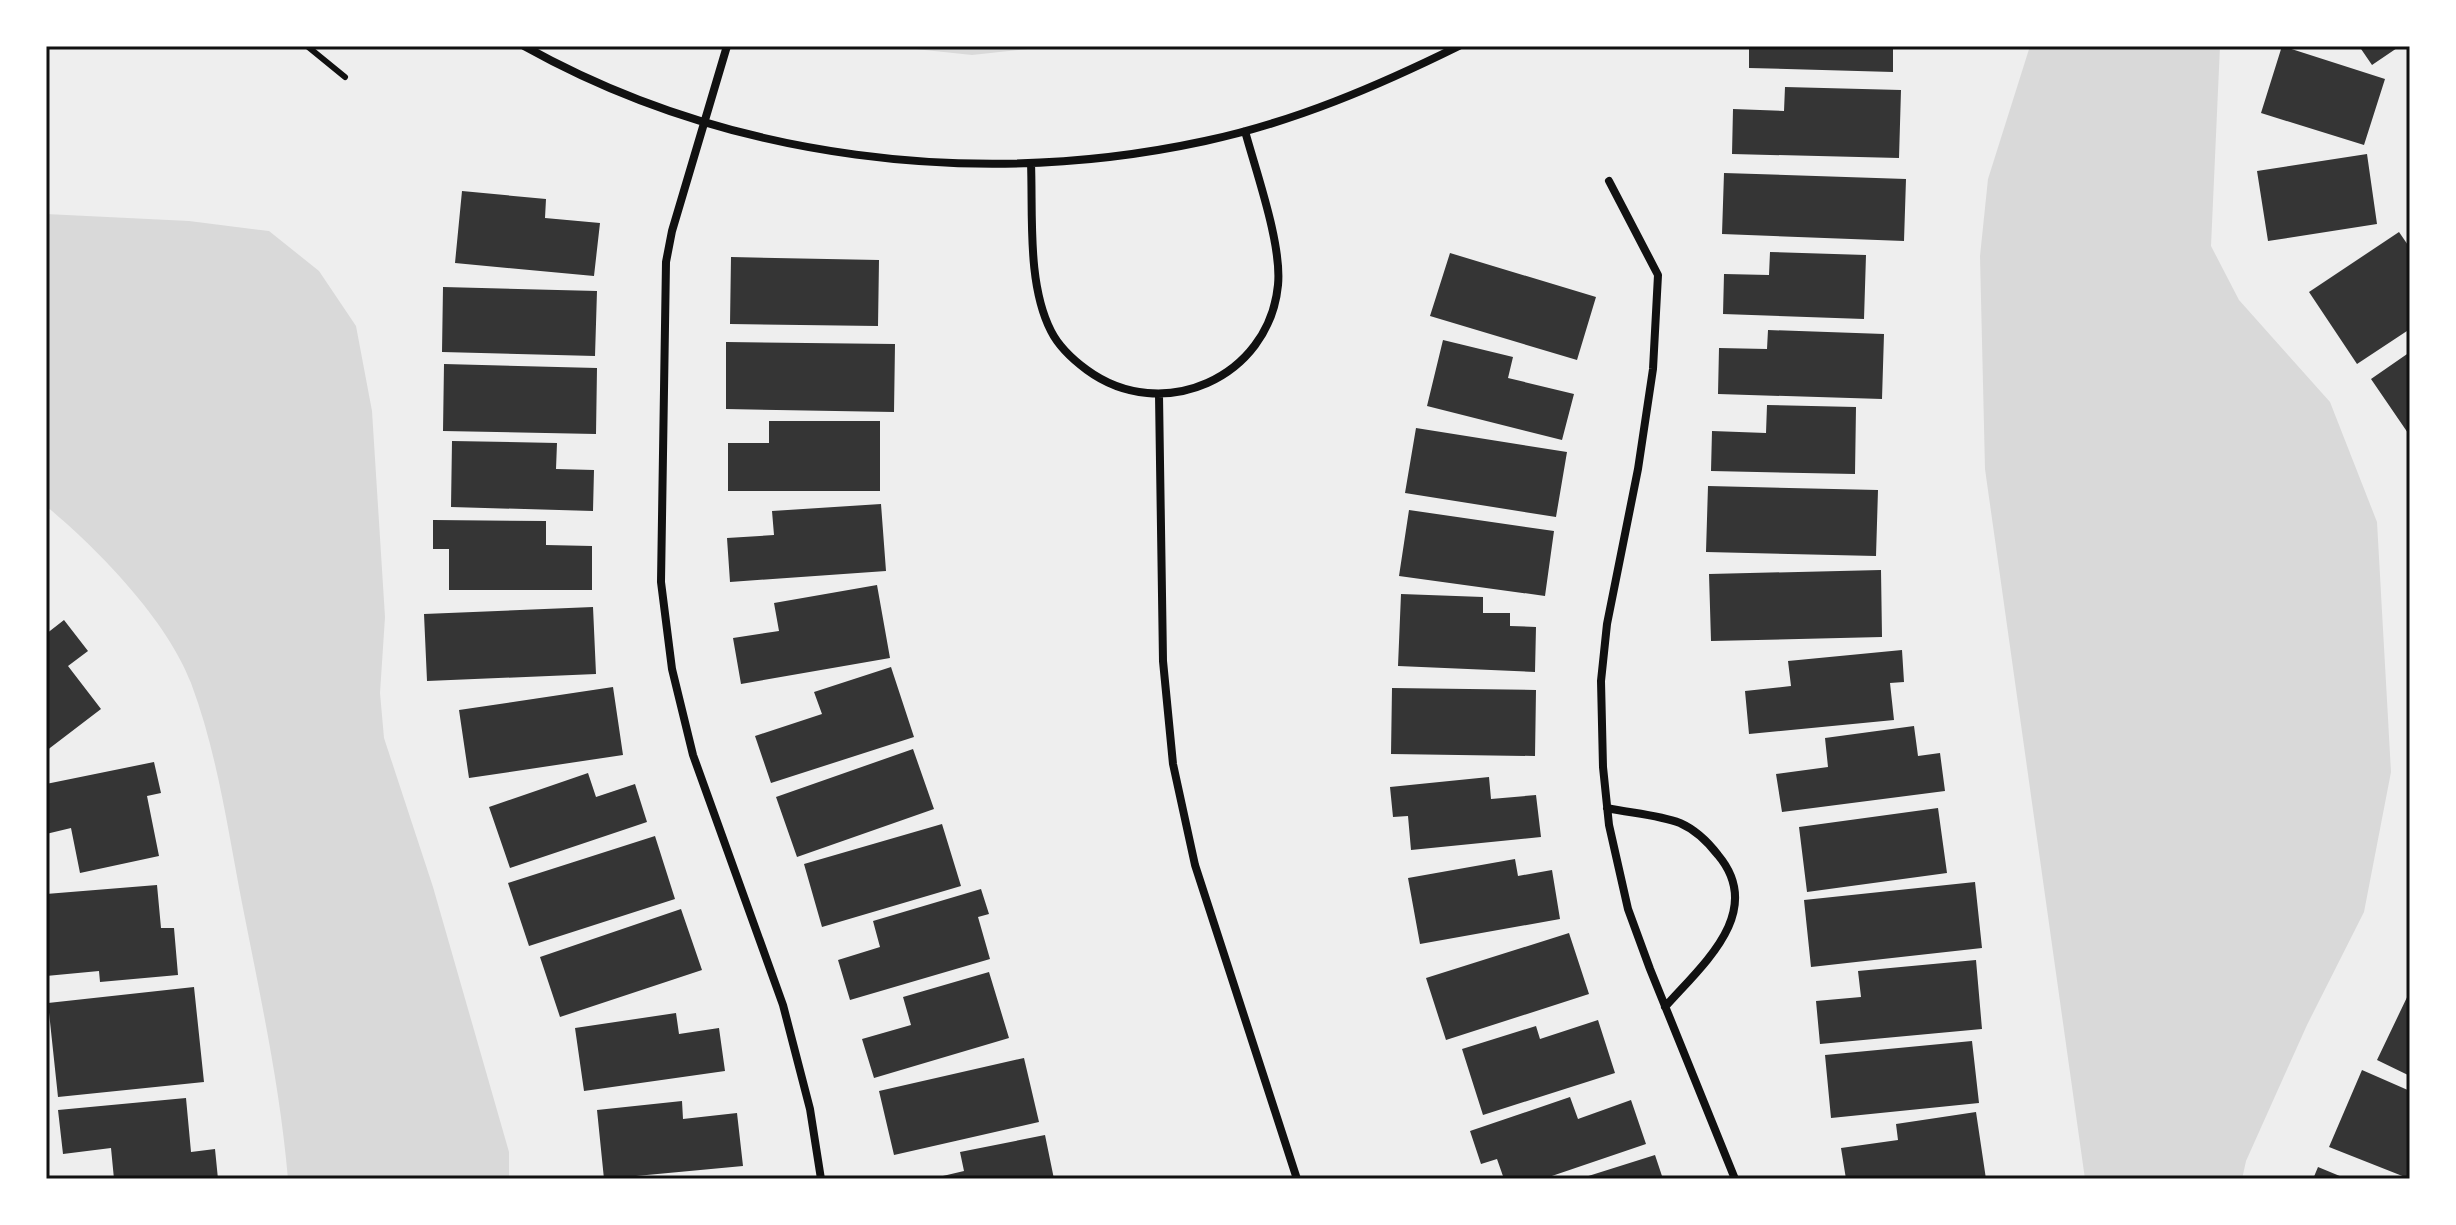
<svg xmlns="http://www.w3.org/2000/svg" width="2456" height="1225" viewBox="0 0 2456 1225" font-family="'Noto Serif',serif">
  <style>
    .green { fill: #eee }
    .water { fill: #d9d9d9 }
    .building { fill: #353535 }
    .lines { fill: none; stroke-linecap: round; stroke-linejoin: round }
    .service { stroke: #111; stroke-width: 6 }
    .minor { stroke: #111; stroke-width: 8 }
    .neatline { fill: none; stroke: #111; stroke-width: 3 }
  </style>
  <rect width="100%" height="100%" fill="#fff"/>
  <path class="green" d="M46,46H2410V1179H46Z"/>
  <path class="water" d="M887,46H1055L972,55Z
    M2030,46H2220L2211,246L2239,300L2330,402L2377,522L2391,772L2364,912L2307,1025L2246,1161L2242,1179H2085L1985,469L1980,256L1988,179Z
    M46,214L189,221L269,231L319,271L356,326L372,411L385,617L380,693L384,738L433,887L509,1152V1179H288C280,1086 260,995 242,903C228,830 217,752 191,683C167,620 98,549 46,506Z"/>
  <path class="building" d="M1749,46H1893V72L1749,68Z
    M2282,46L2385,79L2364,145L2261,113Z
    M2359,46H2400L2372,65Z
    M1785,87L1901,90L1899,158L1732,154L1733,109L1784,111Z
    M2367,154L2377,224L2268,241L2257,171Z
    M1724,173L1906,179L1904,241L1722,234Z
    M462,191L546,199L545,218L600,223L594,276L455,263Z
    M2399,232L2410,248V329L2357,364L2309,292Z
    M1770,252L1866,255L1864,319L1723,314L1724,274L1769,275Z
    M1450,253L1596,297L1577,360L1430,316Z
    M731,257L879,260L878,326L730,324Z
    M443,287L597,291L595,356L442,352Z
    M1768,330L1884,334L1882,399L1718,394L1719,348L1767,349Z
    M1443,340L1513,357L1508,378L1574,394L1562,440L1427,406Z
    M726,342L895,344L894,412L726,409Z
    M2410,352V436L2371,379Z
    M444,364L597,368L596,434L443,431Z
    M1767,405L1856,407L1855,474L1711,471L1712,431L1766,433Z
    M769,421H880V491H728V443H769Z
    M1416,428L1567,452L1556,517L1405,493Z
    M452,441L557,443L556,469L594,470L593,511L451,507Z
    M1708,486L1878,490L1876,556L1706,552Z
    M881,504L886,571L730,582L727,538L774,535L772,511Z
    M1409,510L1554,531L1545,596L1399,576Z
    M433,520L546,521V545L592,546V590H449V549H433Z
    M1881,570L1882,637L1711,641L1709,574Z
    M877,585L890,658L741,684L733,638L779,631L774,603Z
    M1401,594L1483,597V613H1510V626L1536,627L1535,672L1398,666Z
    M593,607L596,674L427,681L424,614Z
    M64,620L88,651L68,666L101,709L46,751V634Z
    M1902,650L1904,682L1890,683L1894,720L1749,734L1745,691L1791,686L1788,661Z
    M891,667L914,737L771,783L755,736L822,714L814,692Z
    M613,687L623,755L469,778L459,710Z
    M1392,688L1536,690L1535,756L1391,754Z
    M1914,726L1918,756L1940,753L1945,791L1782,812L1776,774L1828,767L1825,738Z
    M913,749L934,809L797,857L776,797Z
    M154,762L161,793L147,796L159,856L80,873L71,828L46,834V784Z
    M588,773L596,797L635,784L647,822L510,868L489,807Z
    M1489,777L1491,799L1536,795L1541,837L1411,850L1408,816L1393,817L1390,787Z
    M1938,808L1947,873L1807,892L1799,827Z
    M942,824L961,886L822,927L804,864Z
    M655,836L675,899L529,946L508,883Z
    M1515,859L1518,876L1552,870L1560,919L1420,944L1408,878Z
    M1975,882L1982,948L1811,967L1804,900Z
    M157,885L161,928H174L178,975L100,982L99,971L46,976V894Z
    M981,889L989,914L978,917L990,959L850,1000L838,960L880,947L873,921Z
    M681,909L702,970L560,1017L540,957Z
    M1569,933L1589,994L1446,1040L1426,978Z
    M1976,960L1982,1029L1820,1044L1816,1001L1861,997L1858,971Z
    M989,972L1009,1038L874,1078L862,1039L911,1025L903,997Z
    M194,987L204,1082L58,1097L48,1003Z
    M2410,991V1076L2377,1060Z
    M676,1013L679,1034L719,1028L725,1071L584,1091L575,1028Z
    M1598,1020L1615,1073L1483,1115L1462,1049L1536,1026L1540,1039Z
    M1972,1041L1979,1103L1831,1118L1825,1055Z
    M1024,1058L1039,1122L894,1155L879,1091Z
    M2362,1070L2410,1091V1179L2329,1147Z
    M1570,1097L1578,1119L1631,1100L1646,1144L1543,1179H1504L1497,1159L1481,1164L1470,1131Z
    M186,1098L191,1152L215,1149L218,1179H114L111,1148L63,1154L58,1110Z
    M682,1101L683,1119L737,1113L743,1166L604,1179L597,1110Z
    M1976,1112L1986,1179H1846L1841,1148L1898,1140L1896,1124Z
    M1045,1135L1054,1179H930L964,1171L960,1152Z
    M1655,1155L1663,1179H1582V1178Z
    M2318,1167L2347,1179H2313Z"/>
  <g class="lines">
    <path class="service" d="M307,46L345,77"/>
    <path class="minor" d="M524,46C728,160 978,190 1205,141C1294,122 1378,86 1459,46
      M727,46L672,231L666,262L661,582L672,669L693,755L783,1005L810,1109L821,1179
      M1031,163C1033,215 1027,284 1051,331C1059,347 1072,359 1087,370C1162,425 1269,378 1278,285C1282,244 1256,172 1245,131
      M1609,181L1658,275L1653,369L1638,469L1607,624L1601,681L1603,767L1609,825L1628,909L1650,969L1735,1179
      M1159,395L1163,661L1173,764L1195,865L1297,1179
      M1607,808C1630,813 1659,815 1680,823C1696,830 1708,842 1718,855C1766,912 1702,965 1665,1007"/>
  </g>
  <rect width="2456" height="1225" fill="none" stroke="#ffffff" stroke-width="96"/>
  <rect x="48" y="48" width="2360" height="1129" class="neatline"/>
</svg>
